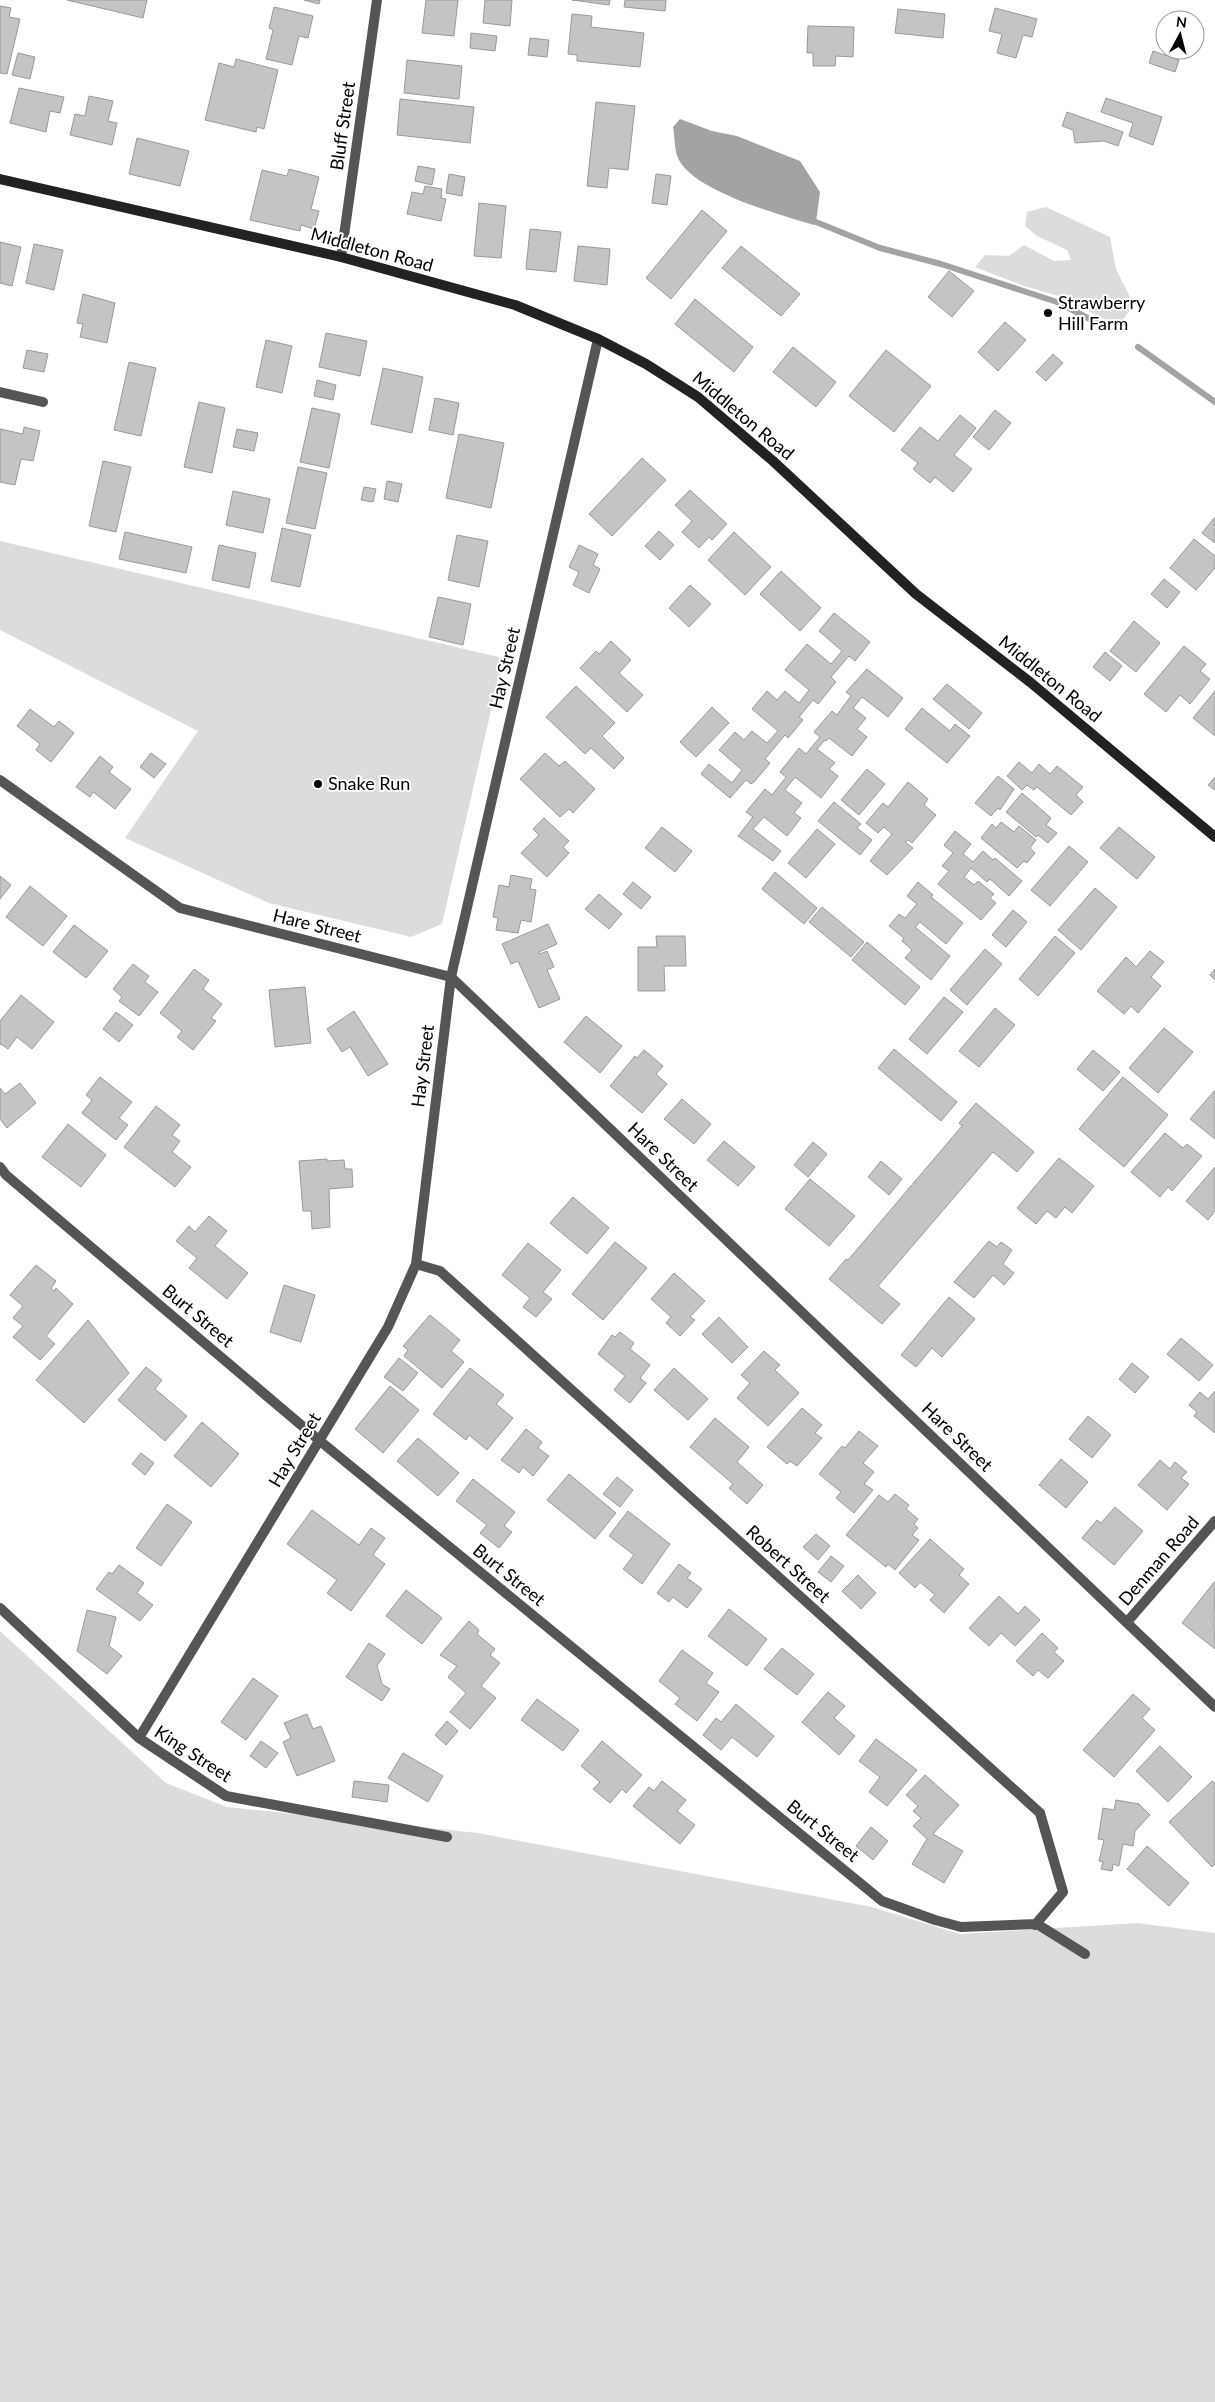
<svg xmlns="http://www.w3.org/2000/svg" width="1215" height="2402" viewBox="0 0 1215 2402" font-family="Lato,sans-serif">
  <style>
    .green { fill: #dcdcdc }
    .water { fill: #a3a3a3 }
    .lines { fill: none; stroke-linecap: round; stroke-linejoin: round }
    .stream { stroke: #a3a3a3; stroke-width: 6 }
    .building { fill: #c4c4c4; stroke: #999 }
    .minor { stroke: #555; stroke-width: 10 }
    .secondary { stroke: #222; stroke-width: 10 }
    .poi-dot { fill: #000; stroke: #fff; stroke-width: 2 }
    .labels { text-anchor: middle; stroke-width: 4; stroke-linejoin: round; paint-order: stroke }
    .street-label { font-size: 18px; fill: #000; stroke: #fff }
    .poi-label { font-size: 18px; fill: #000; stroke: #fff; text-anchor: start }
  </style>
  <rect width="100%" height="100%" fill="#fff"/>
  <path class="green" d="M1046,207L1110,237L1116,269L1134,305L1118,326L1058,296L1021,285L975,267L985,255L1009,256L1024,245L1054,261L1071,260L1067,250L1037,236L1025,226L1027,212Z
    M0,541L503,658L442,924L411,937L269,903L125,838L198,731L0,630Z
    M0,1631L166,1783L227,1807L478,1833L872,1907L960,1934L1137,1923L1215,1933V2402H0Z"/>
  <path class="water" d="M680,119L712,131L737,136L800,161L820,192L816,222L814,225C781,215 692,191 678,158C674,149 675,136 673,127Z"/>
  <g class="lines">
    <path class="stream" d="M816,222L880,248L941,264L1057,302L1109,329
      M1138,347L1215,402"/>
  </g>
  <path class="building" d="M67,0H147L143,18Z
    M304,0H320L319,4Z
    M426,0H458L454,36L422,33Z
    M485,0H512L510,26L483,23Z
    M572,0H610L609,5Z
    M625,0H666L665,11L624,7Z
    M0,6L11,8L9,17L20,19L7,74L0,73Z
    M274,7L313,16L308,38L299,36L292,65L266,59L273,30L269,28Z
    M995,8L1037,19L1032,37L1023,35L1016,58L997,53L1002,34L989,31Z
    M898,9L945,14L943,38L895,33Z
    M572,14L592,16L591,27L644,33L640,67L577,61V55L568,54Z
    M808,26L854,27L853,57L836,56L835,66H813V53H807Z
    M471,33L497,36L495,51L470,48Z
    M530,38L549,40L547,57L528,55Z
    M1153,51L1179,60L1175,72L1149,63Z
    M18,53L35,57L30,79L12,75Z
    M236,59L278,70L264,129L257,127L256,132L205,120L219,63L234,67Z
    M407,60L462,66L459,99L404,93Z
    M19,88L64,97L60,113L50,111L46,132L10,123Z
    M89,96L113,101L108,121L117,123L112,145L70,135L75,114L85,116Z
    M1106,98L1162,117L1153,145L1129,136L1133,123L1101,112Z
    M400,99L474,107L470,143L397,135Z
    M596,102L635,106L628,170L609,168L607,188L587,186Z
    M1067,112L1123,132L1118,146L1104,141L1075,143L1073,130L1062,126Z
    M137,138L189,151L180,186L129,174Z
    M418,166L435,169L432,185L415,181Z
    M289,169L319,177L311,209L319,211L314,229L301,225L300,231L250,220L262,170L287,176Z
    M449,174L465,177L462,196L446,193Z
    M656,174L671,176L667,205L652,203Z
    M425,186L442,189L441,198L446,199L441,221L407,214L412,192L423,194Z
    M479,203L506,206L501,258L474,256Z
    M702,210L727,231L671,299L646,278Z
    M530,229L561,232L556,272L526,269Z
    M0,242L21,247L12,286L0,283Z
    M34,244L63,250L54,290L26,283Z
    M578,246L610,249L607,285L574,281Z
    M741,246L800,294L781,316L722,268Z
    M949,271L974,291L952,317L928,297Z
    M83,294L115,303L107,343L80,337L83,324L77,323Z
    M695,299L753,347L734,372L675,324Z
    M1005,322L1026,340L998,371L978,352Z
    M326,333L367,341L360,376L319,367Z
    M266,340L292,346L282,393L256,387Z
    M793,347L836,382L816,407L773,372Z
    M27,350L48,354L44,372L23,368Z
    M886,350L931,386L894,432L849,396Z
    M1053,354L1063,363L1046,381L1036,372Z
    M129,362L156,368L141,436L114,430Z
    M383,368L423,377L412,433L371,424Z
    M317,380L336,385L333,400L314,396Z
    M435,398L459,403L453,435L429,430Z
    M199,402L225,408L212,473L184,467Z
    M312,408L340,414L329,468L300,462Z
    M995,410L1011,423L989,450L973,437Z
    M960,415L976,428L954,455L972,469L953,492L935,477L930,483L913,469L918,463L901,450L920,427L938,441Z
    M24,427L40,431L33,461L21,459L15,485L0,482V429L23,434Z
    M237,429L258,433L254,451L233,447Z
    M459,434L504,443L491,508L446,498Z
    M642,458L666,480L612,536L589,514Z
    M103,461L131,467L116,532L89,526Z
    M298,467L327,473L315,529L286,523Z
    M387,481L402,484L398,502L384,499Z
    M364,487L376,489L373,502L361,500Z
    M690,490L727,524L712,540L709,537L699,548L682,532L692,521L675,505Z
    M233,491L270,499L263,533L226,525Z
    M1215,517V543L1202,533Z
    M282,528L311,535L300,587L271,581Z
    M659,531L674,545L660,560L645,546Z
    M125,532L192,547L186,573L119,559Z
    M734,532L771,567L745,595L708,560Z
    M457,535L488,541L479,587L448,580Z
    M1194,539L1215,556V568L1196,590L1170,568Z
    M219,545L256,553L249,588L212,580Z
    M579,545L598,554L593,565L600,569L589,593L573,585L579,572L569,567Z
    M781,571L821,608L800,631L760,594Z
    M1164,579L1180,592L1167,608L1151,594Z
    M690,585L711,604L689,627L669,608Z
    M438,597L471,604L463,645L429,637Z
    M834,613L870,642L855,661L849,656L831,677L836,682L818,704L813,700L799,717L803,720L788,738L785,735L765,759L770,763L755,781L751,784L746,780L730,798L701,774L709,764L732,783L742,770L719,750L735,732L744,740L752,731L767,743L778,731L752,709L767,691L777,700L785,691L799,703L809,690L785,670L807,644L831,664L842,651L819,631Z
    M1134,621L1160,643L1136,672L1110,651Z
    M611,641L631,660L619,673L643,695L627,712L580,668L596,651L599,654Z
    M1184,646L1206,664L1200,671L1210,679L1190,704L1180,695L1166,712L1144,694Z
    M1105,652L1122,666L1110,681L1093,667Z
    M867,669L903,698L888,717L862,697L858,702L853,708L866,718L857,729L867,737L852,756L829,738L826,741L825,740L817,749L835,763L829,769L838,776L821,798L795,777L785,790L802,803L794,813L801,818L787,836L764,817L753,829L781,851L773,861L738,836L753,817L746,812L765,789L772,795L786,777L780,772L799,748L806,754L820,737L814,732L832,711L837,715L851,696L846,692Z
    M947,684L982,713L969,729L933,699Z
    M576,686L615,723L602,736L624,758L614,769L591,748L585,754L546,717Z
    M1215,691V736L1193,718Z
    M712,707L729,723L696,757L680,742Z
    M922,708L950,731L955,724L970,736L947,763L905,729Z
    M30,709L54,727L59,721L74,733L51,762L36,750L40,744L17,726Z
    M151,753L166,764L154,778L140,767Z
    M545,753L559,766L565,761L595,789L573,813L569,809L560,817L520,779Z
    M100,756L113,767L109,772L131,789L115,809L93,792L90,797L76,787Z
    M1019,762L1032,773L1039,764L1050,774L1057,766L1083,787L1076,795L1083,802L1071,815L1037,787L1034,790L1027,785L1022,790L1007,776Z
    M867,769L885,784L859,815L841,800Z
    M998,776L1014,789L1000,810L998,808L991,816L975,803Z
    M1215,777V790L1208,785Z
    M908,782L928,799L924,805L936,815L912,843L908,840L905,842L913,848L887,875L870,861L892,834L884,827L878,833L866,823L883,803L888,807Z
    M1022,793L1051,818L1046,825L1057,833L1048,843L1038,835L1036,837L1006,812Z
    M834,802L861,824L857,828L872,840L860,855L818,821Z
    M544,818L569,841L563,847L569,853L547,877L521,853L539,835L533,829Z
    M1001,822L1014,832L1019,826L1036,840L1030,848L1035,853L1027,863L1024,861L1017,868L981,838L992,824L996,828Z
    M662,827L692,851L675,872L645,848Z
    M1119,827L1155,857L1137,879L1100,848Z
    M817,829L835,844L806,878L788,863Z
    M955,831L971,844L963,854L973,862L983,851L993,860L995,858L1022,881L1009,896L990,879L987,882L971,868L964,877L974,885L978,881L994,894L990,898L996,903L981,920L938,884L949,871L942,866L953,853L944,845Z
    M1069,846L1088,862L1050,906L1031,890Z
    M775,872L817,908L804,924L762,889Z
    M511,875L532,879L530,889L536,890L531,922L521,920L518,933L496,930L498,918L493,917L499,885L509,887Z
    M0,876L11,885L0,899Z
    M633,882L651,897L641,909L623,894Z
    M918,882L933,895L931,897L963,923L946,944L920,922L915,927L950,956L931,980L905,958L912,950L902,941L904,938L889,926L899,914L905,918L917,904L907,896Z
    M30,886L67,916L43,946L6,917Z
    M1095,888L1117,907L1081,950L1058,930Z
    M599,894L622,914L609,929L585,909Z
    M822,907L864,942L851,957L809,922Z
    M1013,910L1027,922L1006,947L992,935Z
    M548,924L557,944L539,952L540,954L547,951L554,967L547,970L560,999L539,1008L518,961L511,964L502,944Z
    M74,925L108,951L86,978L53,952Z
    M656,936H685L686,966H664L665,991H638V947H657Z
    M1055,936L1075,953L1038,996L1019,979Z
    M867,942L920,987L905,1005L852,960Z
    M985,949L1002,964L967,1005L950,990Z
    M1150,951L1164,962L1151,977L1161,986L1138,1013L1131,1006L1124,1014L1097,991L1126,957L1136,967Z
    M133,964L149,976L145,982L158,992L139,1016L119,1001L122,997L113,989Z
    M194,969L209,980L203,989L222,1004L211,1018L216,1021L193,1050L177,1037L182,1031L160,1013Z
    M1215,969V980L1210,975Z
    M305,987L311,1043L275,1047L269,990Z
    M21,995L54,1022L32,1049L17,1037L8,1049L1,1044L0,1045V1021Z
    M944,997L963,1012L927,1054L909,1039Z
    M995,1008L1015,1025L979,1067L959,1051Z
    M354,1011L388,1064L368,1076L350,1047L342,1052L327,1029Z
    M116,1012L133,1025L119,1042L103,1029Z
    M586,1016L622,1046L600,1073L564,1042Z
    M1164,1028L1193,1052L1158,1093L1129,1068Z
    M894,1049L957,1102L941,1121L878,1068Z
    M644,1050L663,1066L656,1074L667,1084L642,1113L610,1086L635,1056L637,1058Z
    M1093,1050L1120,1072L1103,1091L1077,1069Z
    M100,1077L132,1102L119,1118L128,1125L116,1140L82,1113L92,1100L86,1095Z
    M1123,1077L1168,1115L1124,1167L1079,1129Z
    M20,1083L36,1103L7,1128L0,1119V1088L5,1094Z
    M1215,1090V1139L1190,1119Z
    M682,1099L711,1124L694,1144L664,1119Z
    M976,1103L1034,1152L1017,1172L993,1152L878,1286L900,1304L882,1324L829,1279L846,1259L848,1260L962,1126L959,1123Z
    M156,1106L180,1125L172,1135L180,1141L172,1152L191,1167L175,1187L124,1147Z
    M68,1124L106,1155L81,1187L42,1157Z
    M1165,1133L1183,1148L1187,1144L1202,1156L1172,1191L1168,1187L1160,1197L1131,1172Z
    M724,1141L755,1167L738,1186L707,1160Z
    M813,1142L827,1154L808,1177L794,1165Z
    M1059,1158L1094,1186L1072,1213L1065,1207L1056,1218L1047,1211L1036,1224L1017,1208Z
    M327,1159V1161L344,1160L345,1169H352L353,1187L329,1189L330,1227L312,1229L311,1211H303L299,1161Z
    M881,1161L902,1179L889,1195L868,1177Z
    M1215,1167V1211L1208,1220L1186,1201Z
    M810,1179L855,1216L829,1246L785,1209Z
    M573,1197L609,1228L587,1254L550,1223Z
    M209,1216L227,1231L215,1246L248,1273L227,1299L189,1268L197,1258L176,1241L189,1226L195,1232Z
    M989,1241L997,1247L1001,1242L1012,1250L1003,1264L1014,1273L1004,1285L993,1275L974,1298L954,1282Z
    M615,1242L647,1268L603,1320L572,1294Z
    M528,1243L561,1270L543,1292L552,1299L536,1317L523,1307L530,1298L502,1275Z
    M36,1265L56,1281L51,1288L54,1291L56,1288L73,1304L46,1336L55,1344L40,1360L13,1337L23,1326L13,1318L23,1306L10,1295Z
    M674,1273L705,1301L690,1317L695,1320L680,1336L666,1323L671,1317L651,1299Z
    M284,1285L315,1295L301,1342L270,1332Z
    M949,1297L975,1319L942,1357L932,1348L916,1367L901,1355Z
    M430,1315L460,1340L451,1351L464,1362L442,1388L404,1356L408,1350L403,1346Z
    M719,1317L748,1347L732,1363L702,1334Z
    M88,1320L129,1373L84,1423L36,1380Z
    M620,1332L634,1343L630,1349L650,1365L640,1378L646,1383L630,1403L614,1390L625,1376L598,1354L612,1335L615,1337Z
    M1181,1338L1213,1365L1199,1381L1167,1354Z
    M764,1351L780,1365L775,1370L799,1393L768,1426L737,1398L750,1383L741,1375Z
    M399,1358L418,1373L403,1391L384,1377Z
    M1132,1363L1149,1377L1135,1393L1119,1379Z
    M146,1367L162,1380L155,1389L187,1416L165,1441L118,1400Z
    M470,1368L504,1395L496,1404L513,1418L487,1450L469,1435L466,1440L433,1414Z
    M674,1368L708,1399L688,1420L654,1390Z
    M390,1386L419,1410L383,1453L355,1429Z
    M1215,1391V1433L1194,1416L1197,1412L1189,1405L1200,1392L1208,1399Z
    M802,1408L822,1425L815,1433L822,1438L797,1466L790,1461L787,1464L767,1447Z
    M1088,1416L1111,1435L1092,1458L1069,1439Z
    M715,1418L749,1447L737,1462L763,1485L747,1504L729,1488L733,1484L690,1447Z
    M202,1422L239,1454L211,1487L174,1456Z
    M526,1429L542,1442L538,1448L549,1456L533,1476L523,1467L519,1473L501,1460Z
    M859,1431L878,1446L863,1463L874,1472L864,1484L873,1490L854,1513L836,1498L841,1492L819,1474L842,1446L845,1448Z
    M418,1438L459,1473L438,1496L397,1461Z
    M141,1453L154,1463L145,1475L132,1464Z
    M1061,1459L1088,1482L1066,1508L1039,1485Z
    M1160,1460L1170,1469L1175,1462L1187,1472L1181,1478L1189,1484L1167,1510L1138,1485Z
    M569,1474L616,1513L595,1539L547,1500Z
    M617,1477L633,1490L620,1507L603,1494Z
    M473,1479L515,1512L504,1526L512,1532L499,1548L480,1533L487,1525L456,1501Z
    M895,1494L909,1505L906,1509L918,1519L914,1524L918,1528L912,1535L919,1540L895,1570L888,1564L886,1567L846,1535L879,1495L888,1502Z
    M167,1504L192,1522L161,1566L136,1548Z
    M1115,1507L1143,1531L1114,1565L1082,1538L1097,1520L1101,1523Z
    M312,1510L359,1545L371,1528L385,1538L373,1555L385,1564L351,1611L327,1593L337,1580L287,1544Z
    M628,1511L670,1544L642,1584L623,1569L634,1555L609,1536Z
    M816,1534L830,1546L818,1560L803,1547Z
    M930,1539L964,1569L959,1575L969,1584L944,1613L930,1600L935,1595L920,1582L915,1588L899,1573Z
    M831,1556L844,1566L831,1582L818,1572Z
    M679,1564L691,1573L687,1578L702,1589L687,1608L673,1597L669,1602L657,1593Z
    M119,1565L144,1583L137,1593L153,1605L140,1621L96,1589L109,1572L112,1574Z
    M858,1575L876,1593L861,1609L842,1591Z
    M1215,1581L1214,1622L1215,1649L1182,1623Z
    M406,1590L442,1618L422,1644L386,1616Z
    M999,1596L1018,1614L1025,1606L1040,1620L1015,1646L1001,1633L989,1646L969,1628Z
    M729,1609L767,1639L747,1666L708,1636Z
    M87,1610L116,1617L109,1646L122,1656L107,1674L77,1651Z
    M469,1621L479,1630L477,1634L495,1649L490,1655L500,1663L481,1686L496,1698L470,1729L450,1712L466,1693L448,1677L457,1666L440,1655Z
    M1042,1633L1058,1648L1054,1652L1064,1661L1048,1678L1038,1670L1033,1676L1016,1661Z
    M369,1643L385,1654L377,1666L382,1684L390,1689L382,1701L346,1677Z
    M782,1648L814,1674L797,1695L764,1669Z
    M682,1650L713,1673L706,1683L719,1692L697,1721L675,1704L680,1698L659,1681Z
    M253,1678L278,1696L246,1740L221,1722Z
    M828,1692L845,1706L834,1718L855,1736L839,1755L802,1722Z
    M1133,1694L1150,1709L1142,1718L1155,1730L1114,1777L1083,1750Z
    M537,1699L579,1730L563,1751L521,1720Z
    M736,1704L774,1736L757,1757L732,1737L721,1750L703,1735L716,1718L721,1722Z
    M307,1714L313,1729L321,1726L335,1761L297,1776L283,1742L291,1738L284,1723Z
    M447,1721L458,1731L446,1745L435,1735Z
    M876,1739L917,1770L887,1806L869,1792L880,1777L859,1761Z
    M261,1741L278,1753L266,1768L250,1756Z
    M602,1741L642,1775L626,1793L622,1789L610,1803L593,1789L600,1782L581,1766Z
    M1160,1746L1192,1777L1168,1802L1136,1771Z
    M403,1753L443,1776L428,1802L388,1778Z
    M925,1775L959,1805L933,1834L963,1851L944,1883L912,1864L927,1839L913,1826L921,1818L913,1811L918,1806L906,1795Z
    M354,1781L389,1785L387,1802L352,1797Z
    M662,1781L686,1800L677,1811L695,1825L680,1844L633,1806L649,1787L654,1791Z
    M1212,1781L1215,1783V1864L1212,1867L1169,1822Z
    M1116,1800L1139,1804L1150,1815L1135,1831L1133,1846L1123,1844L1119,1866L1113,1864L1112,1871L1101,1869L1103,1862L1099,1861L1104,1840L1098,1839L1103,1808L1114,1810Z
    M871,1827L888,1841L873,1860L856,1846Z
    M1147,1846L1189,1883L1169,1906L1127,1869Z"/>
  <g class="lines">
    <path class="minor" d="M341,257L377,0
      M0,392L43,402
      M0,780L180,908L451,977L1215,1707
      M0,1167L6,1175L320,1441L882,1901L935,1920L961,1927L1037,1924L1085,1954
      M416,1264L440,1271L1040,1813L1063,1892L1035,1925
      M0,1608L139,1738L226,1796L447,1837
      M1127,1622L1215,1521
      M139,1738L388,1327L416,1264L451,977L598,339"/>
    <path class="secondary" d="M0,179L341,257L515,305L598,339L646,364L698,397L773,461L916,594L1030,682L1215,837"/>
  </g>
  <g class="poi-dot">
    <circle cx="1048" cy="313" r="5"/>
    <circle cx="318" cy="784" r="5"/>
  </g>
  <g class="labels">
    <g class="street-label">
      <text transform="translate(343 126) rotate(-82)" y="6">Bluff Street</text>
      <text transform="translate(372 250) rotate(15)" y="6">Middleton Road</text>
      <text transform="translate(743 416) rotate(40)" y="6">Middleton Road</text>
      <text transform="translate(505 668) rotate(-77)" y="6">Hay Street</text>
      <text transform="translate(1050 679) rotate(39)" y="6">Middleton Road</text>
      <text transform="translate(317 926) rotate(14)" y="6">Hare Street</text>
      <text transform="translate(423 1066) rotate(-83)" y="6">Hay Street</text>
      <text transform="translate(663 1157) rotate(44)" y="6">Hare Street</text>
      <text transform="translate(198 1316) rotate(40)" y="6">Burt Street</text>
      <text transform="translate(957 1437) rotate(44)" y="6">Hare Street</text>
      <text transform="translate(295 1450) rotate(-59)" y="6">Hay Street</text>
      <text transform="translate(1159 1561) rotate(-49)" y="6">Denman Road</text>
      <text transform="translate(788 1564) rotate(42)" y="6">Robert Street</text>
      <text transform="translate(509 1575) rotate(39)" y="6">Burt Street</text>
      <text transform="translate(193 1754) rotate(33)" y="6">King Street</text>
      <text transform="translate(823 1831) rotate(39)" y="6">Burt Street</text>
    </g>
    <g class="poi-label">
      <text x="1058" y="309">Strawberry<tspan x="1058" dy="21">Hill Farm</tspan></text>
      <text x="328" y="790">Snake Run</text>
    </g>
  </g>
  <g transform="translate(1180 35) rotate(7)"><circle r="24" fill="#ffffff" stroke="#999999"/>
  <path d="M0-4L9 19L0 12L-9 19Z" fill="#000000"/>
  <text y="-8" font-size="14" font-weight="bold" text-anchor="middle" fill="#000000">N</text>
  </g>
</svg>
